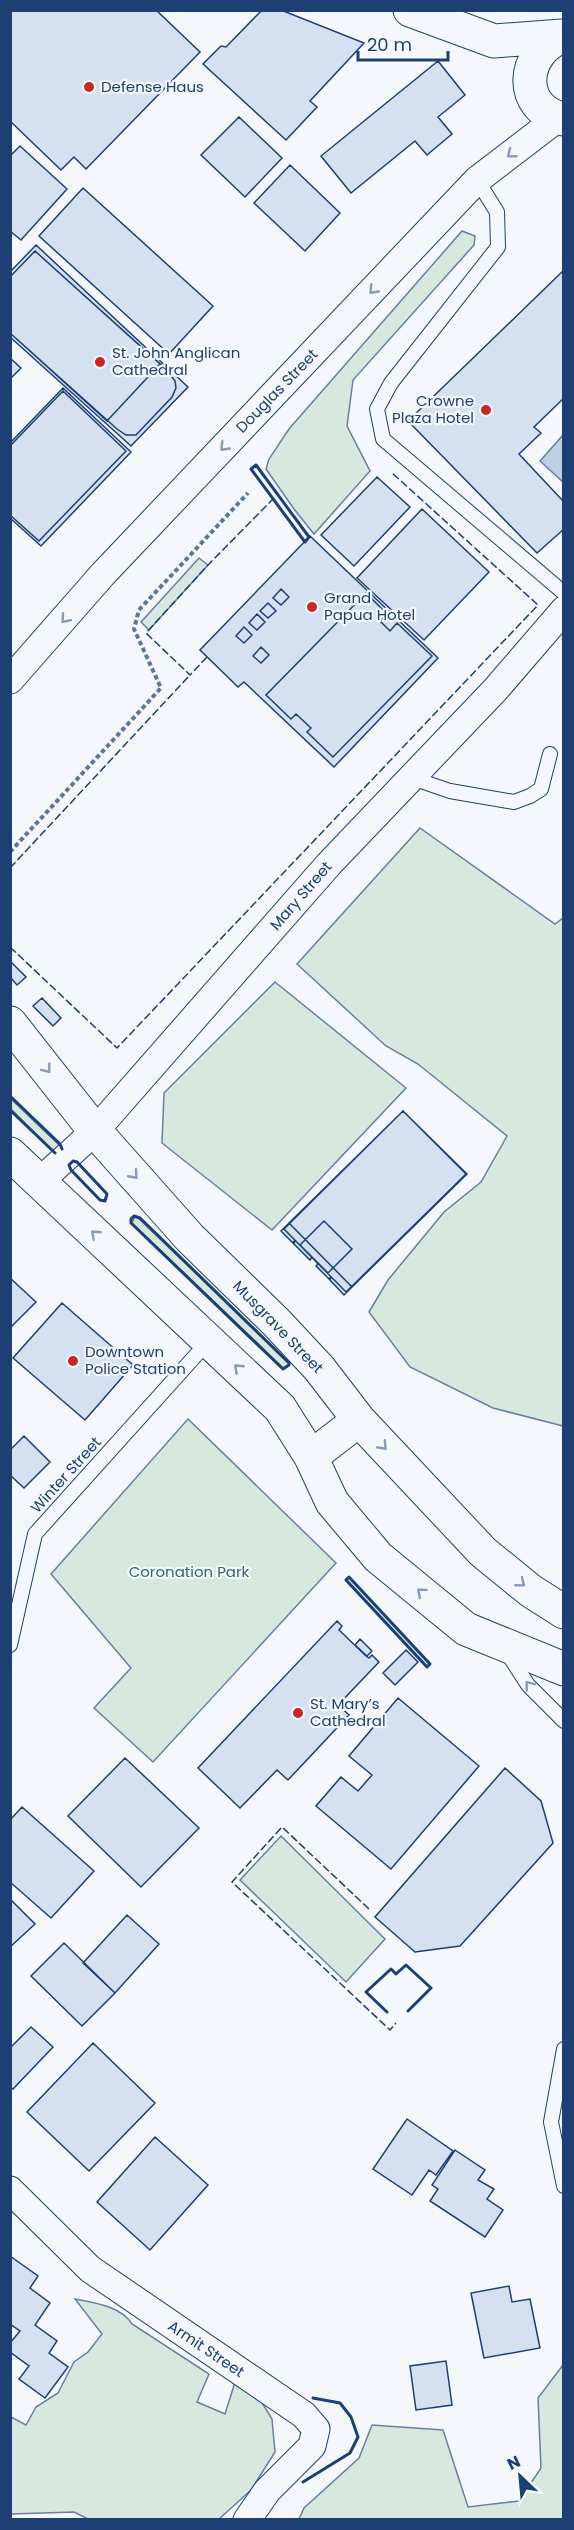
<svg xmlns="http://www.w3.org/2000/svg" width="574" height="2530" viewBox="0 0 574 2530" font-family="Poppins,sans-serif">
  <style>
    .green { fill: #d7e8df; stroke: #687fa3; stroke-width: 1.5 }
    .water { fill: #bed0e5; stroke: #687fa3; stroke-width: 1.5 }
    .building { fill: #d5e0f0; stroke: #1d3f73; stroke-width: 1.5 }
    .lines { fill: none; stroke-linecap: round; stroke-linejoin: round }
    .service-casing { stroke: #1d3f73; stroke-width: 16 }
    .minor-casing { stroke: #1d3f73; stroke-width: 29 }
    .tertiary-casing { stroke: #1d3f73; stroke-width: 35 }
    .path { stroke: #5e769c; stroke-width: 4; stroke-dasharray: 4.5 3; stroke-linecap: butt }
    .service { stroke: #f4f7fb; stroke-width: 14 }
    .minor { stroke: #f4f7fb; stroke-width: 27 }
    .tertiary { stroke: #f4f7fb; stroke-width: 33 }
    .fence { stroke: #1d3f73; stroke-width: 1.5; stroke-dasharray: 8 3; stroke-linecap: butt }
    .wall { stroke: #1d3f73; stroke-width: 3 }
    .oneway { stroke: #889bb7 }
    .poi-dot { fill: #c62828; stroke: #f4f7fb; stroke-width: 2 }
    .labels { text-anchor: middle; stroke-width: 4.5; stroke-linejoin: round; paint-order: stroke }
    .poi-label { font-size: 15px; fill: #1d3f73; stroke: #f4f7fb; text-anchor: start }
    .street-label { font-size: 15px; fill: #1d3f73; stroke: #f4f7fb }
    .park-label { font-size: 15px; fill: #2c6c60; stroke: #f4f7fb }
  </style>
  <rect width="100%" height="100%" fill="#f4f7fb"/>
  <path class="green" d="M462,231L475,236L474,245L353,380L347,426L370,471L314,534L294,509L266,469L269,459L289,429Z
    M199,558L208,565L149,630L141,622Z
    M420,828L555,924L563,918V1426L493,1408L410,1367L369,1312L388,1280L444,1212L481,1182L507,1136L418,1064L386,1046L297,964Z
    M275,982L406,1088L272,1230L162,1143L164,1093Z
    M10,1098L60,1146L54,1152L11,1109Z
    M135,1217L138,1218L289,1362L288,1366L283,1368L132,1223Z
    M188,1419L336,1563L153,1762L94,1708L131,1668L51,1574Z
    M349,1577L430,1664L427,1667L346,1580Z
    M281,1836L385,1939L346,1982L240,1880Z
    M75,2299C95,2303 121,2306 132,2324L209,2374L197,2402L225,2414L236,2379L255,2391L272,2419L275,2452L251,2490L219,2519H88L74,2512L11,2514V2417L26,2425L36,2407L58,2393L74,2362L88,2352L102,2334Z
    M563,2365V2519H299L304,2508L359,2458L372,2425L443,2430L468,2507L519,2501L541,2468L538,2398Z"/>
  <path class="water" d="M563,435V482L540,461Z"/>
  <path class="building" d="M10,10H156L200,52L86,169L74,157L61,170L10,121Z
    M262,10H281L364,43L310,101L317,107L286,140L203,64L221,46L226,47Z
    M438,61L465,95L438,117L452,134L427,155L415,141L351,193L321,156Z
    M239,117L282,158L245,197L201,155Z
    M20,146L67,189L21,240L10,231V156Z
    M290,165L340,213L305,251L254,203Z
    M83,188L213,306L169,354L39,236Z
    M36,245L188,387L131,446L10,337V272Z
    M35,251L160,364L107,421L10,333V277Z
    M35,251L167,370L175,381L176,388L172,397L136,435H126L117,429L10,333V277Z
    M564,270V398L534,427L541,433L519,454L564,502V529L537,553L408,421Z
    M10,358L21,368L10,379Z
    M63,388L131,452L41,546L10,518V443Z
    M63,391L126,451L39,541L10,515V446Z
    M63,391L126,451L39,541L10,515V446Z
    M377,477L410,507L354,566L321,535Z
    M422,509L489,572L424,640L357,578Z
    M310,536L438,658L334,767L244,682L238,687L200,650Z
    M281,589L289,597L281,605L273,598Z
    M366,593L387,614L380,621L390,631L397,623L432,656L333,757L307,732L311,728L296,714L291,719L266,695Z
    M268,603L276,611L268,618L260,611Z
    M257,614L265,622L257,630L249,623Z
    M244,627L252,635L244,643L236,636Z
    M261,647L269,655L261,663L253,656Z
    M10,961L26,977L17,985L10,977Z
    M42,998L61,1018L53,1026L33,1006Z
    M403,1111L466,1174L344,1295L330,1280L331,1277L329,1279L316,1266L318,1264L312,1257L310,1260L294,1244L295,1240L293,1243L281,1231Z
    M403,1111L467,1174L346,1292L284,1229Z
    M403,1111L466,1174L346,1292L284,1229Z
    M403,1111L467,1174L352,1287L289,1223Z
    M324,1221L352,1249L328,1273L300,1245Z
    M10,1278L36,1302L10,1328Z
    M62,1303L133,1365L85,1420L13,1358Z
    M24,1436L50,1462L24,1488L10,1475V1450Z
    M337,1621L342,1626L339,1630L366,1656L369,1658L372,1655L379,1662L338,1705L349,1715L288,1780L277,1770L240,1808L198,1768Z
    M360,1639L372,1651L367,1656L355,1645Z
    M406,1650L418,1662L395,1685L383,1673Z
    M398,1698L479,1766L391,1869L316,1806L341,1777L358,1791L372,1775L349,1756Z
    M125,1758L199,1828L141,1887L68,1816Z
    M505,1768L541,1801L553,1843L460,1946L415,1952L375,1917Z
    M22,1807L94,1871L51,1918L10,1882V1820Z
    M10,1899L35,1924L10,1947Z
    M127,1915L159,1944L115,1993L83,1963Z
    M64,1943L115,1993L82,2026L31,1976Z
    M31,2027L53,2047L13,2089L10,2087V2048Z
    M93,2043L155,2103L89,2171L27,2112Z
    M407,2119L453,2151L436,2175L429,2170L412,2195L373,2169Z
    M155,2137L208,2185L150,2250L97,2202Z
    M455,2150L485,2170L478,2180L494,2189L487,2199L503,2210L485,2237L430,2201L438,2189L432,2185Z
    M10,2256L38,2276L30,2288L50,2303L35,2325L57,2341L49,2353L68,2367L45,2398L19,2379L29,2366L10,2352V2343L20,2331L10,2324Z
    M509,2286L512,2302L530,2299L540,2348L484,2358L471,2293Z
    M446,2361L452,2405L416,2410L410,2366Z"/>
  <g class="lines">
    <g class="service-casing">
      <path id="service" d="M477,180L497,212L498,247L391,383L377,409L383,439L564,593
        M412,778L450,791L514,802L530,796L541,789L550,754
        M10,1645L35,1534L197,1354
        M508,1654L528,1685L564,1721
        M564,2049L551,2122L564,2186"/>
    </g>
    <g class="minor-casing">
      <path id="minor" d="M10,680L103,574L477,180L558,118
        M39,1182L95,1131L329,864L495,690L564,610
        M10,2190L90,2269L304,2415L316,2429L312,2446L267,2491L247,2520"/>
    </g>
    <g class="tertiary-casing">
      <path id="tertiary" d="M410,10L494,41L562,36
        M564,36C520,51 517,110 564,119
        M10,1023L95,1131L190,1238L276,1322L319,1368L359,1420L483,1552L531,1591L564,1612
        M10,1154L280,1408L311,1457L332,1502L378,1557L466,1629L564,1669
        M311,1457L359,1420"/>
    </g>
    <path class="path" d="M10,852L161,688L134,629L139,610L248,493"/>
    <use href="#service" class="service"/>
    <use href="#minor" class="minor"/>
    <use href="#tertiary" class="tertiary"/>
    <path class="fence" d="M207,657L190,675L146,633L208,565L273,499
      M10,868L190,675
      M10,947L117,1048L538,605L391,472
      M345,1579L427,1667
      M369,1909L282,1827L232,1882L390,2030L396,2023"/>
    <path class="wall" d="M256,465L309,537L305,542L251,469Z
      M10,1096L60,1144L62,1149
      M10,1110L55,1153
      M73,1161L77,1162L107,1194L105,1201L100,1200L71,1170L69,1165Z
      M134,1216L140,1218L289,1363V1365L283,1369L131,1223V1219Z
      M349,1577L430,1664L427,1667L346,1580Z
      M387,2012L366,1992L391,1969L396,1974L406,1965L431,1988L408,2011
      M303,2482L350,2453L358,2437L351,2417L340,2403L313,2398"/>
  </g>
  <defs><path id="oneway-chevron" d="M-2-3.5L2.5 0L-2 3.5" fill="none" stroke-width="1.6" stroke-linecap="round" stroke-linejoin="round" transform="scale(1.5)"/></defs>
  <g class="oneway">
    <use href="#oneway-chevron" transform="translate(511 154) rotate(142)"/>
    <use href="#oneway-chevron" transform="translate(373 290) rotate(134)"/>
    <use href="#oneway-chevron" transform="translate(224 447) rotate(134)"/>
    <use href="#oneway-chevron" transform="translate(65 619) rotate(131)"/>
    <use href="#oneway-chevron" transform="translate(47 1069) rotate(52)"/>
    <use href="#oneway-chevron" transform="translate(134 1175) rotate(48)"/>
    <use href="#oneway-chevron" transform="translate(95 1234) rotate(-137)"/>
    <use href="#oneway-chevron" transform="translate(238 1368) rotate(-137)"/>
    <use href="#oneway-chevron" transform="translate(383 1446) rotate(47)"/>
    <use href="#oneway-chevron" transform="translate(521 1583) rotate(39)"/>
    <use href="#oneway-chevron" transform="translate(421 1592) rotate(-140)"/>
    <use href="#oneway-chevron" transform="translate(529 1685) rotate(-128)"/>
  </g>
  <g class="poi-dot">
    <circle cx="89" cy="87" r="6"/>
    <circle cx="100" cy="362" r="6"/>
    <circle cx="486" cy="410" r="6"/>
    <circle cx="312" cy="607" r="6"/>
    <circle cx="73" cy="1361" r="6"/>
    <circle cx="298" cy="1713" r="6"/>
  </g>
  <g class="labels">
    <g class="poi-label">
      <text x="101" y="92">Defense Haus</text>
      <text x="112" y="358">St. John Anglican<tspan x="112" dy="17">Cathedral</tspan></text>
      <text x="474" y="406" text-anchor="end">Crowne<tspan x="474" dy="17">Plaza Hotel</tspan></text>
      <text x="324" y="603">Grand<tspan x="324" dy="17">Papua Hotel</tspan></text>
      <text x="85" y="1357">Downtown<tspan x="85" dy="17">Police Station</tspan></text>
      <text x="310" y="1709">St. Mary’s<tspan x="310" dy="17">Cathedral</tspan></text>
    </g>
    <g class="street-label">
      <text transform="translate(277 391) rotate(-46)" y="5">Douglas Street</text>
      <text transform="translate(301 896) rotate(-49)" y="5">Mary Street</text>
      <text transform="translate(278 1327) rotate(46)" y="5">Musgrave Street</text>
      <text transform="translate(66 1475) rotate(-48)" y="5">Winter Street</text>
      <text transform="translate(206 2349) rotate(34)" y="5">Armit Street</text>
    </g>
    <g class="park-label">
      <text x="189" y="1577">Coronation Park</text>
    </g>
  </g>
  <rect width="574" height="2530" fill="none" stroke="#1d3f73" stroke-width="24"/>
  <g transform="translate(520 2476) rotate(334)" stroke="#f4f7fb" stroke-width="4.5" paint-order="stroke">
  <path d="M0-4.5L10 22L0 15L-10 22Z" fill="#1d3f73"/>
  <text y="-9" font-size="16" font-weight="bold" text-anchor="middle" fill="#1d3f73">N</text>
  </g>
  <path d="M358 51v9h90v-9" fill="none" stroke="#1d3f73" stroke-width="3"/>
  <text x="367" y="51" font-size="18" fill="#1d3f73" stroke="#f4f7fb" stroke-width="4.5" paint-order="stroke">20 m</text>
</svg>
